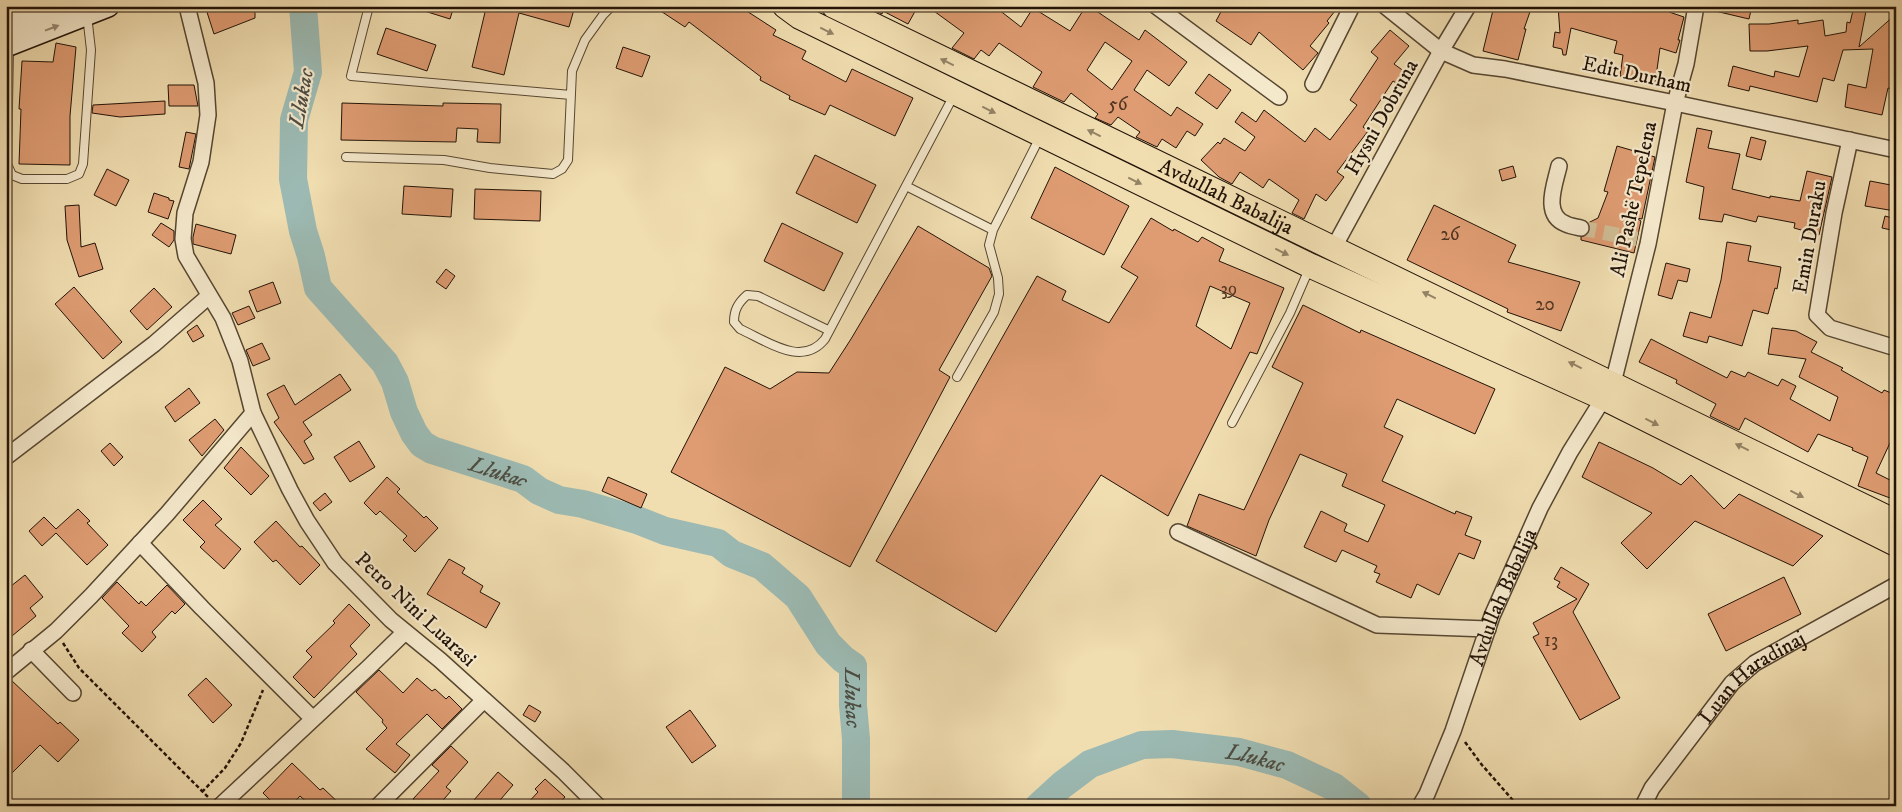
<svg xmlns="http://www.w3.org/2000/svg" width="1902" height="812" viewBox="0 0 1902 812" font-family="'IM FELL DW Pica',serif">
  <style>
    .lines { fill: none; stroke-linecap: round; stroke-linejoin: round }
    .river { stroke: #9cbab3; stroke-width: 28 }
    .building { fill: #df9c72; stroke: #221307; fill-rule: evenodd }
    .street-tunnel { stroke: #d1bf97; stroke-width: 15; stroke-dasharray: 15 8; stroke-linecap: butt }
    .lane-casing { stroke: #564631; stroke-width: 10 }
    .street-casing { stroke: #564631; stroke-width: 18 }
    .secondary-casing { stroke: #221307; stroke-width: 24 }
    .primary-casing { stroke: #221307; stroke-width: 26 }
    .path { stroke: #221307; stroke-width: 2.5; stroke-dasharray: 4 2.5; stroke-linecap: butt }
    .lane { stroke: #f5e9cc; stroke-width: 8 }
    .street { stroke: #f5e9cc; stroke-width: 15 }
    .secondary { stroke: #f5e9cc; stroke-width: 21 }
    .primary { stroke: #f0ddb0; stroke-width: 24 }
    .oneway { fill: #968973 }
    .oneway2 { fill: #938264 }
    .labels { text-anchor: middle; stroke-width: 4.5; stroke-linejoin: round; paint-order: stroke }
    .number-label { font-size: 19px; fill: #513522 }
    .street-label { font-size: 21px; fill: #221307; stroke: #f5e9cc }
    .water-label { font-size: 22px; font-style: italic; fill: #4d4d43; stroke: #f5e9cc }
  </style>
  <rect width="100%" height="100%" fill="#f0ddb0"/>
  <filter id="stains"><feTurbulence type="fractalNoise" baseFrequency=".004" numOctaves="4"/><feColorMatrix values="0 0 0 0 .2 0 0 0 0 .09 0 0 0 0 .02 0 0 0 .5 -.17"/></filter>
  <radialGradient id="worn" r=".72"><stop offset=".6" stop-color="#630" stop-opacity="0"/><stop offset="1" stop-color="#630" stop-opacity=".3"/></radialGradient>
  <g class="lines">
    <g class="river">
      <path id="s1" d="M303,6L308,72L294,120L293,179L303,231L311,256L318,288L385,363L395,382L404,412L414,433L422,444L432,450L523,479L539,491L559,500L583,504L637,520L665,531L718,543L732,554L762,566L798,597L828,644L843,659L853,666V705L856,739V806"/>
      <path id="s2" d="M1039,806L1062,785L1090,764L1142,745L1172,744L1239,752L1287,765L1334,787L1358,806"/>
    </g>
  </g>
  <path class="building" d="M205,6H255V18L214,34Z
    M418,6H454L450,19L418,9Z
    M500,6H575L569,27L519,13L504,75L472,67L486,8L498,11Z
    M653,6H739L776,30L773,35L806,51L802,59L846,82L852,69L913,98L895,136L830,105L825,115L789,99L790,96L760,80L761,77L689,22L685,27Z
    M866,6H918L908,24L883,11L882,14Z
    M927,6H994L1021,27L1033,8L1070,31L1086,6H1089L1139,40L1145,30L1187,62L1169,86L1147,70L1134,90L1171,116L1177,107L1203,124L1195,136L1187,131L1176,148L1162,139L1157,147L1136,137L1140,132L1118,117L1111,125L1095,118L1098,114L1071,93L1064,102L1033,87L1042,72L999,43L989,56L981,50L974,59L952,48L964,33ZM1105,42L1132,61L1112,90L1087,70Z
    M1224,6H1339L1327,21L1329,23L1310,46L1318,53L1303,70L1259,32L1251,45L1216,21Z
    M1494,6H1532L1524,29H1526L1518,60L1483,51Z
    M1558,6H1671L1669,12L1684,17L1678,40H1680L1676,53L1660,48L1655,84L1634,81V78L1620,76L1623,55L1614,53L1617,41L1571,28L1566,55H1563L1562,49L1553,47L1555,32L1560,33Z
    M1716,6H1752L1749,19L1715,11Z
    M1854,6H1867L1859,47L1896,14V90L1888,88L1882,115L1845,107L1848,84L1866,88L1873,49L1843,50L1834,81L1823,78L1817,102L1750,86L1749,91L1728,86L1733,66L1774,77L1775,71L1799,77L1808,46L1767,51H1750L1749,24H1769L1798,20V24L1823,20L1825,36L1846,32L1847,22L1850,23Z
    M386,28L436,45L427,71L377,54Z
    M1390,30L1409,46L1394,64L1412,77L1404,88L1393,81L1363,127L1368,131L1337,172L1344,177L1326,201L1316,194L1304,219L1292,213L1299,200L1269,179L1263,188L1240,172L1232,184L1219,177L1201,160L1218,142L1220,144L1224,138L1245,151L1255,137L1235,122L1242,112L1256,122L1264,110L1305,142L1315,128L1330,140L1357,105L1350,100L1378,58L1371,52Z
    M56,43L76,47L70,116V165L19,164L21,109H19L22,61L53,62Z
    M623,47L650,56L642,77L616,68Z
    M1209,74L1231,90L1217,109L1195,93Z
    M168,85H194L198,106H169Z
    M165,101V114L120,117L92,113L93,105Z
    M342,103L443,106V103L501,104L500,143L477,142L478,129L457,128L456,142L341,140Z
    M1697,128L1712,131L1708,148L1740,154L1732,189L1770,198V196L1800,201L1807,171L1832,177L1819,235L1794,228L1795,223L1758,216L1756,222L1724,214L1722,222L1699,219L1704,187L1686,182Z
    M186,132L196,134L189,169L179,167Z
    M1751,137L1766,141L1761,160L1746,156Z
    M1617,146L1655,157L1642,219L1636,218L1641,221L1634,253L1581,240V237L1588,234L1590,230L1588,223L1598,218L1608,192L1604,191Z
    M815,155L876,185L857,223L796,193Z
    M1513,166L1516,177L1502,181L1499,170Z
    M1055,167L1129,206L1104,255L1031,218Z
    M107,169L129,180L116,206L94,195Z
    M1870,181L1896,186L1895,211L1865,206Z
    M404,186L453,189L451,217L402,214Z
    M475,189L541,191L540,221L474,219Z
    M154,193L169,198V200L174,201L168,219L148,212Z
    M79,205L81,247L95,243L103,269L79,277L67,240L65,206Z
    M1434,205L1516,245L1508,262L1580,282L1561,331L1507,312L1508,309L1407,260Z
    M1885,216L1896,219V231L1882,228Z
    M1151,218L1173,231L1174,229L1198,242L1202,237L1224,249L1219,261L1284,288L1257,354L1250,352L1168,516L1101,475L996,632L876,561L1037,276L1066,291L1062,300L1109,323L1138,277L1121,267ZM1210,286L1250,303L1231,349L1196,326Z
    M161,223L174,231V240L169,247L152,235Z
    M782,223L843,253L824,291L764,261Z
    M196,224L236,235L231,254L193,244V237Z
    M918,226L989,268L992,276L939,370L950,377L850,567L671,472L725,367L770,389L797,372L829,373L851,339Z
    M1727,242L1751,246L1748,261L1781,267L1777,289L1775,288L1768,314L1753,310L1742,346L1709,336L1707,343L1683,336L1690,312L1711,318L1721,280Z
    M1666,263L1690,269L1687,282L1678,280L1672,299L1658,295Z
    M446,269L455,276L446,289L436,282Z
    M273,282L281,303L257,312L249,291Z
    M74,287L122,342L103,359L55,304Z
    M154,288L172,307L147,330L130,311Z
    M1303,305L1360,333L1361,330L1495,389L1475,434L1397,399L1384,427L1403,436L1382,481L1455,514L1456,511L1472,517L1465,535L1481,541L1474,559L1459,553L1439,595L1417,584L1411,598L1376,582L1380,574L1374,572L1377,566L1342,550L1336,562L1304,547L1321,511L1347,524L1344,531L1368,542L1385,505L1342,486L1347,474L1300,454L1269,520L1256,556L1187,526L1199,494L1244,510L1303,383L1272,367Z
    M249,306L255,318L238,325L232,313Z
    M197,325L204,336L193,342L187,332Z
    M1772,328L1796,331L1817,342L1811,352L1843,368L1841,370L1882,393L1884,390L1896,395V430L1876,473L1896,483L1890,498L1858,486L1868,457L1852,450L1853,448L1818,434L1808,452L1745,418L1739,430L1710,416L1716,404L1676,383L1677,380L1639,362L1651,339L1727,378L1731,371L1745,377L1748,372L1778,386L1782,379L1796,386L1790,399L1830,421L1838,397L1799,377L1806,359L1768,354Z
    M262,343L270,359L253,366L246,350Z
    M340,374L351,390L303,422L312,435L304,441L314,459L304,464L274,422L279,418L267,394L284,385L295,405Z
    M189,388L200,403L175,422L165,407Z
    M215,419L224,430L202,456L189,440Z
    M359,441L375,467L350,482L334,457Z
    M1599,442L1653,468L1681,485L1691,475L1724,509L1739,494L1823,536L1793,566L1695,521L1647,569L1621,543L1652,513L1582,477Z
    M110,443L123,457L114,466L101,451Z
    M241,447L269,476L251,495L224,468Z
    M387,477L400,489L397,492L424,518L426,516L438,528L415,552L403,540L407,536L380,511L376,515L364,503Z
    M608,477L647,494L641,508L602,491Z
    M325,493L332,502L320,511L313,503Z
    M203,500L222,519L215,525L241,549L224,569L200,547L205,542L183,520Z
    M78,509L90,521L87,523L108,545L87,565L56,533L42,546L29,531L44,517L56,529Z
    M276,521L300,547L302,546L320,565L300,585L276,560L273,562L254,542Z
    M449,559L465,568L462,573L483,586L480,592L500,603L486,628L427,594Z
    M1561,567L1589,584L1573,612L1620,698L1580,720L1533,637L1539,634L1533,623L1577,599L1557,587L1560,582L1554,579Z
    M25,575L43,597L30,608L36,616L6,641V590Z
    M1784,577L1801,614L1726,651L1708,614Z
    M117,582L139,604L141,601L146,606L167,585L185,604L175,614L172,611L152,632L156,637L142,652L122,633L129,626L102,598Z
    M349,604L370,625L350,646L357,654L314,698L293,677L312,657L306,651L335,623L333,621Z
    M379,670L403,693L417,678L432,691L435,689L446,699L449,696L462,709L442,729L427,714L396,744L410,755L395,773L366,749L387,728L382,722L383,720L356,692Z
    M206,678L232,705L213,723L188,695Z
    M11,680L58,724L60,722L79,740L58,762L40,745L6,779V681Z
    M529,705L541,712L535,722L523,715Z
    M690,710L716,746L692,763L666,727Z
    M451,746L468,762L446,787L451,791L438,806H421L413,799L439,771L432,765Z
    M292,763L320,790L323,788L342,806H311L300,796L291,806H276L263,793Z
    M498,772L513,785L495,806H480L474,800Z
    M545,779L565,797L557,806H525L538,792L535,789Z"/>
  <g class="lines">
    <path class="street-tunnel" d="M1581,228L1637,239"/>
    <g class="lane-casing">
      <path id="lane" d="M369,6L351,76L571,95
        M9,47L7,164L12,175L22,179H67L79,174L83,164L91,50L87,15
        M346,157L444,160L490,168L553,174L562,169L568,160L572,71L585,40L603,15L612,6
        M906,186L993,230
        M828,330L758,296L747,295C738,303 734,310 734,322L740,329C767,341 802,368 825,339L954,95
        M957,377L994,312L999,294L998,278L989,245L993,230L1040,137
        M1232,423L1290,313L1309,269"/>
    </g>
    <g class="street-casing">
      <g id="street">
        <path d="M187,6L206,83L208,115L201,162L185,213L183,239L186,256L223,318L240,361L253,413L290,490L307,521L335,563L391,620L440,660L563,771L598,806"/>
        <path d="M1156,6L1279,97"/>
        <path d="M1385,6L1441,51L1473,65L1505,69L1675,103L1896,150"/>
        <path d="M1313,84L1352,6"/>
        <path d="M1850,140L1834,213L1817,315L1830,328L1896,348"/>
        <path d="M1559,166C1555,184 1542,215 1566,224C1570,226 1576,227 1581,228"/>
        <path d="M1333,249L1441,51L1468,6"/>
        <path d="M6,457L154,344L209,296"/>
        <path d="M1178,532L1377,625L1488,629"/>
        <path d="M140,543L202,608L312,718"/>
        <path d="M31,650L73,693"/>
        <path d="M6,672L56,631L91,596L167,514L253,413"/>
        <path d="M220,806L369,667L405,632"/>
        <path d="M378,806L484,700"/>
        <path id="s3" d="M1420,806L1427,794L1453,731L1492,616L1540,508L1570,452L1613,383L1648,244L1675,103L1686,64L1696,6"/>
        <path id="s4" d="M1643,806L1652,788L1732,683L1755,663L1896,585"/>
      </g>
    </g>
    <g class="secondary-casing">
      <path id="secondary" d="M6,25L60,6
        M6,46L108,6"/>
    </g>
    <g class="primary-casing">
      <g id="primary">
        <path d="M785,6L800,17L1311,266L1608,400L1896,544"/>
        <path id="s5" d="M834,6C1188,178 1542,349 1896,522"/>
      </g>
    </g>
    <path class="path" d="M63,643L79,668L209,798
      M1465,742L1482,765L1518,806
      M202,792L225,768L241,743L263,690"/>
    <use href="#lane" class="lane"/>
    <use href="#street" class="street"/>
    <use href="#secondary" class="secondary"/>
    <use href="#primary" class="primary"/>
  </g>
  <defs><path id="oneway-solid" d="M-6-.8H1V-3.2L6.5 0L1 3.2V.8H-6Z" transform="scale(1.25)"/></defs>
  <use class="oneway" href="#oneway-solid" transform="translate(52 28) rotate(-21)"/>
  <g class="oneway2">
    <use href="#oneway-solid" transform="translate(827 31) rotate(26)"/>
    <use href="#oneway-solid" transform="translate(947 62) rotate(-154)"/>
    <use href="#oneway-solid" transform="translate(989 110) rotate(26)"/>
    <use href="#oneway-solid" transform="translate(1094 133) rotate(-154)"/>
    <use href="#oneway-solid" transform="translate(1135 181) rotate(26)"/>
    <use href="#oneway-solid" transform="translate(1282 252) rotate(26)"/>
    <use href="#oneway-solid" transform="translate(1429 295) rotate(-154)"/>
    <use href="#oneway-solid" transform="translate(1575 365) rotate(-154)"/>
    <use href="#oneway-solid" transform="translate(1652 422) rotate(27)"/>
    <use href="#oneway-solid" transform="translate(1742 447) rotate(-154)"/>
    <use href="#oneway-solid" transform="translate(1797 494) rotate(27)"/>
  </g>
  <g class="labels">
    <g class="number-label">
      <text x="1118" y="110">56</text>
      <text x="1450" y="240">26</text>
      <text x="1229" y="295">39</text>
      <text x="1545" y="310">20</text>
      <text x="1551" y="646">13</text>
    </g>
    <g class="street-label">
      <text transform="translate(1637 74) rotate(12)" y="7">Edit Durham</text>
      <text transform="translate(1381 117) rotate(-61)" y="7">Hysni Dobruna</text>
      <text dy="7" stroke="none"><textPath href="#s5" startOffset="436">Avdullah Babalija</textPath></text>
      <text transform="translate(1633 199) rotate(-78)" y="7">Ali Pashë Tepelena</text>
      <text transform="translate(1809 237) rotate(-80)" y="7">Emin Duraku</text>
      <text dy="7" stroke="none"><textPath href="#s3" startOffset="225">Avdullah Babalija</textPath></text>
      <text transform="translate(416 609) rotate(43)" y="7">Petro Nini Luarasi</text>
      <text dy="7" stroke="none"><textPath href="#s4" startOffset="171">Luan Haradinaj</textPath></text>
    </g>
    <g class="water-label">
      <text transform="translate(300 98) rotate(-80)" y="8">Llukac</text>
      <text dy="8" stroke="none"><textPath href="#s1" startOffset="559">Llukac</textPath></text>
      <text dy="8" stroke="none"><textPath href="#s1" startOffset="1010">Llukac</textPath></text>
      <text dy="8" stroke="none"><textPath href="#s2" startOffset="236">Llukac</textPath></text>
    </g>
  </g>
  <rect width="1902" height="812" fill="none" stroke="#f0ddb0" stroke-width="25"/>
  <rect x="8" y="8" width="1887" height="797" fill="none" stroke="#221307" stroke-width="2.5"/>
  <rect x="12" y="12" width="1877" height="787" fill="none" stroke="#221307"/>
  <rect width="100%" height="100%" filter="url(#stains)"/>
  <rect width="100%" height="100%" fill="url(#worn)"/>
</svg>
